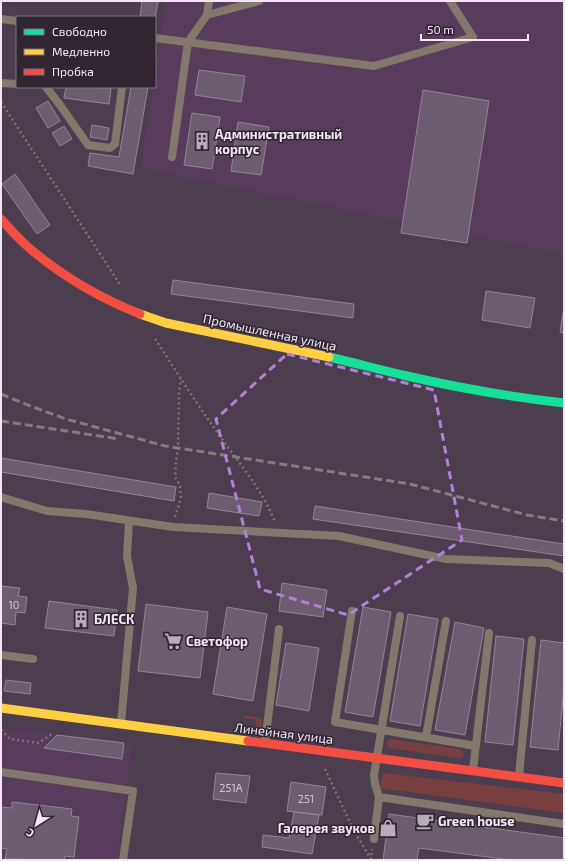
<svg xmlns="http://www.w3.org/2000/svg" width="565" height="861" viewBox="0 0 565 861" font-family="'Exo 2',sans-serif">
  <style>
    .built { fill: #573c5c }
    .green { fill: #7a3f40 }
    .building { fill: #6c5c6f; stroke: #918693 }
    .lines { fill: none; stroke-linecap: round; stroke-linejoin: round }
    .path { stroke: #807774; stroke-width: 2.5; stroke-dasharray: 2 3; stroke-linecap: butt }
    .lane { stroke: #82786b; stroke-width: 8 }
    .fast { stroke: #16e098; stroke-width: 9 }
    .slow { stroke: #ffcf43; stroke-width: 9 }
    .jam { stroke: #f24e42; stroke-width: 9 }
    .rail { stroke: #867b7e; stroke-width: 3; stroke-dasharray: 8 4; stroke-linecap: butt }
    .marked { fill: none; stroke: #b280d8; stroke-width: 3; stroke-dasharray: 8 5; stroke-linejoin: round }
    .labels { text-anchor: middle; stroke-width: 3; stroke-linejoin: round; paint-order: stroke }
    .number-label { font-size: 11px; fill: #d3c4d5 }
    .poi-label { font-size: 13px; font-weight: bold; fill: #f5e6f7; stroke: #302531; text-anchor: start }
    .street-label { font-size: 13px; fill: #f5e6f7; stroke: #302531 }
  </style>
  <rect width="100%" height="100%" fill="#4c3e4f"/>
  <path class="built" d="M166,1H564V254L141,168L153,87H155V70Z
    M1,728L132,745L117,860H1Z"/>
  <path class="green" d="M244,715L262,718L261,729H255L256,720L244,718Z
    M390,739L460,749L464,754L462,758H459L390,748L386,745V743Z
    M383,773L564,794V813L380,788Z"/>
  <path class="building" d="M142,1H158L155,19V17H140Z
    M199,70L245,76L241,102L195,95Z
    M66,87L111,88L109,104L64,98Z
    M131,87H148L133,174L88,166L90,153L119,157Z
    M423,90L489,101L467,243L401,233Z
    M48,101L60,121L48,128L36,108Z
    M192,113L220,117L212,169L184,165Z
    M238,122L269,127L261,175L231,171Z
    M92,125L109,128L107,140L90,137Z
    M64,126L72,139L60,146L52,133Z
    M15,174L50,225L37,234L2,184Z
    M173,280L354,304L353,318L171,294Z
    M486,291L535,298L530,328L482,320Z
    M564,307V333L560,332Z
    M1,458L176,487L174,501L1,472Z
    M209,493L262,502L259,516L207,508Z
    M315,506L564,544V556L313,519Z
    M282,583L327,590L323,617L279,611Z
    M1,586L20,588L18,596L27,597L25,613L16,612L15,625L1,623Z
    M49,601L117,610L114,636L45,628Z
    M146,604L208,612L200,678L138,671Z
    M227,607L267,614L253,701L213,694Z
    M363,607L391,612L373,717L345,712Z
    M408,614L438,619L420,726L390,721Z
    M455,622L484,628L465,735L435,730Z
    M496,636L524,639L513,745L485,742Z
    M541,640L564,643V688L558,750L530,747Z
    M286,643L319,648L309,711L276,705Z
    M6,680L31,683L30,694L4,691Z
    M57,735L124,743L122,759L44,748Z
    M216,773L250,776L246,803L213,799Z
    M291,782L326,787L322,815L287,811Z
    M12,802L72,809L71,816L79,817L74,857L65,856L64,860L5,859L7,849L1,848V807L12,808Z
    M294,812L319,815L312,854L262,847L263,835L289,838Z
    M389,814L564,838V860H511L419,848L417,860H383Z"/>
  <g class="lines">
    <path class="path" d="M1,102L121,286
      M155,339C175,369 194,400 215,429C235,459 262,488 275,522
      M175,517L181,498L180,485L175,477L176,462L178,448L179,392L181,379
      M1,730L10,739L39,743L53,733
      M325,769L354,831L371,859
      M371,860L372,849"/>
    <path class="lane" d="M207,15L259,1
      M1,19L17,21
      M155,38L374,66L473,37L450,1
      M1,83L17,84
      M46,87L60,105L88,145L110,148L115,144L122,87
      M172,157L188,42L207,15L209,1
      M1,497L47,511L86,514L173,527L339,536L446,559L549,563L564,569
      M352,611L335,722L476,746
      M400,616L374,775L375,784L379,797L564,824
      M1,655L33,659
      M121,724L133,588L127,556L129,521
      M426,737L446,621
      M265,743L279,629
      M473,770L489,633
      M1,772L133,791L123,860
      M519,776L532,640
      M374,839L379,797"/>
    <path class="fast" d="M329,357C355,363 381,370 407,376C459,388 511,397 564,403"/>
    <path class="slow" d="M140,314L166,323L329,357
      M1,708L248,741"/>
    <path class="jam" d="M1,219C9,228 18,238 27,246C59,274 100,298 140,314
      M248,741L564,783"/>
    <path class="rail" d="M1,394L33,407L66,419L165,446L410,484L527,515L564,521
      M1,421L119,439"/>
  </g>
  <path class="marked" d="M287,354L434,390L462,540L348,615L260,589L216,419Z"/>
  <defs>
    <g id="building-bare" transform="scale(1.38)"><path d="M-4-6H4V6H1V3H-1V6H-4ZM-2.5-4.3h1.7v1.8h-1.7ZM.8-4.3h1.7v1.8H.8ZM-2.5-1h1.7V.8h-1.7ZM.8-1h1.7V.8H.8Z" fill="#baabbc" stroke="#302531" stroke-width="2.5" paint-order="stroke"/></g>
    <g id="supermarket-bare" transform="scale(1.38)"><path d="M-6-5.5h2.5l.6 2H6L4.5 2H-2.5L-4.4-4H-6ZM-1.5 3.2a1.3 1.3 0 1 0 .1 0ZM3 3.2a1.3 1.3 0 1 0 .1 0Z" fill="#baabbc" stroke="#302531" stroke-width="2.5" paint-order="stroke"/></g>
    <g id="cafe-bare" transform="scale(1.38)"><path d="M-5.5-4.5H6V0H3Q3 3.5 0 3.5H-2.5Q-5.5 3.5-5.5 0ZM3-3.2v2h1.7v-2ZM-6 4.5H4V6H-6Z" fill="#baabbc" stroke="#302531" stroke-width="2.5" paint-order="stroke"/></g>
    <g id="shop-bare" transform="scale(1.38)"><path d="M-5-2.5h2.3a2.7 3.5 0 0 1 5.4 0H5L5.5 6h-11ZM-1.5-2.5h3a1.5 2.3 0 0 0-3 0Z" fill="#baabbc" stroke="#302531" stroke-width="2.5" paint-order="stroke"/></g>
  </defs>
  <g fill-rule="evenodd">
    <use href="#building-bare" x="202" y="141"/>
    <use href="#building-bare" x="81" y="619"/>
    <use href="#supermarket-bare" x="173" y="641"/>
    <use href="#cafe-bare" x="425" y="821"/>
    <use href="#shop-bare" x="388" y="828"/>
  </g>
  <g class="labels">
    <g class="number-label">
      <text x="14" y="609">10</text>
      <text x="231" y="792">251А</text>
      <text x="306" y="803">251</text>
    </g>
    <g class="poi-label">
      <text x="215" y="139">Административный<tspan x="215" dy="15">корпус</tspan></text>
      <text x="94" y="624">БЛЕСК</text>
      <text x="186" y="646">Светофор</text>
      <text x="438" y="826">Green house</text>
      <text x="375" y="833" text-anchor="end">Галерея звуков</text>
    </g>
    <g class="street-label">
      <text transform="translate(270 332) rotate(12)" y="5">Промышленная улица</text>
      <text transform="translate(284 733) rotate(7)" y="5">Линейная улица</text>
    </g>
  </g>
  <rect width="565" height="861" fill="none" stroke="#f5e6f7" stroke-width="4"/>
  <rect x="16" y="16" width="140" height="72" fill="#302531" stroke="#7f7280"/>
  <rect x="24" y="29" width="20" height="6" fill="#16e098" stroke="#7f7280"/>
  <text x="52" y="36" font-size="12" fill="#f5e6f7">Свободно</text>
  <rect x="24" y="49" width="20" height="6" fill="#ffcf43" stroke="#7f7280"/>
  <text x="52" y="56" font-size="12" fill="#f5e6f7">Медленно</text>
  <rect x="24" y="69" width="20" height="6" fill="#f24e42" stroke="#7f7280"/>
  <text x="52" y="76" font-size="12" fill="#f5e6f7">Пробка</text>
  <g transform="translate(36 825) rotate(217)" stroke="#302531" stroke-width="3" paint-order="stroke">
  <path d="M0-3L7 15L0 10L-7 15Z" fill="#f5e6f7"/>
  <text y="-6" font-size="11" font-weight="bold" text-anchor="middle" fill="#f5e6f7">С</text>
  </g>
  <path d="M421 34v6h107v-6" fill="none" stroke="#f5e6f7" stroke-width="2"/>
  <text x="427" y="34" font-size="12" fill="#f5e6f7" stroke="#302531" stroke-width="3" paint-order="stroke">50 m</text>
</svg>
